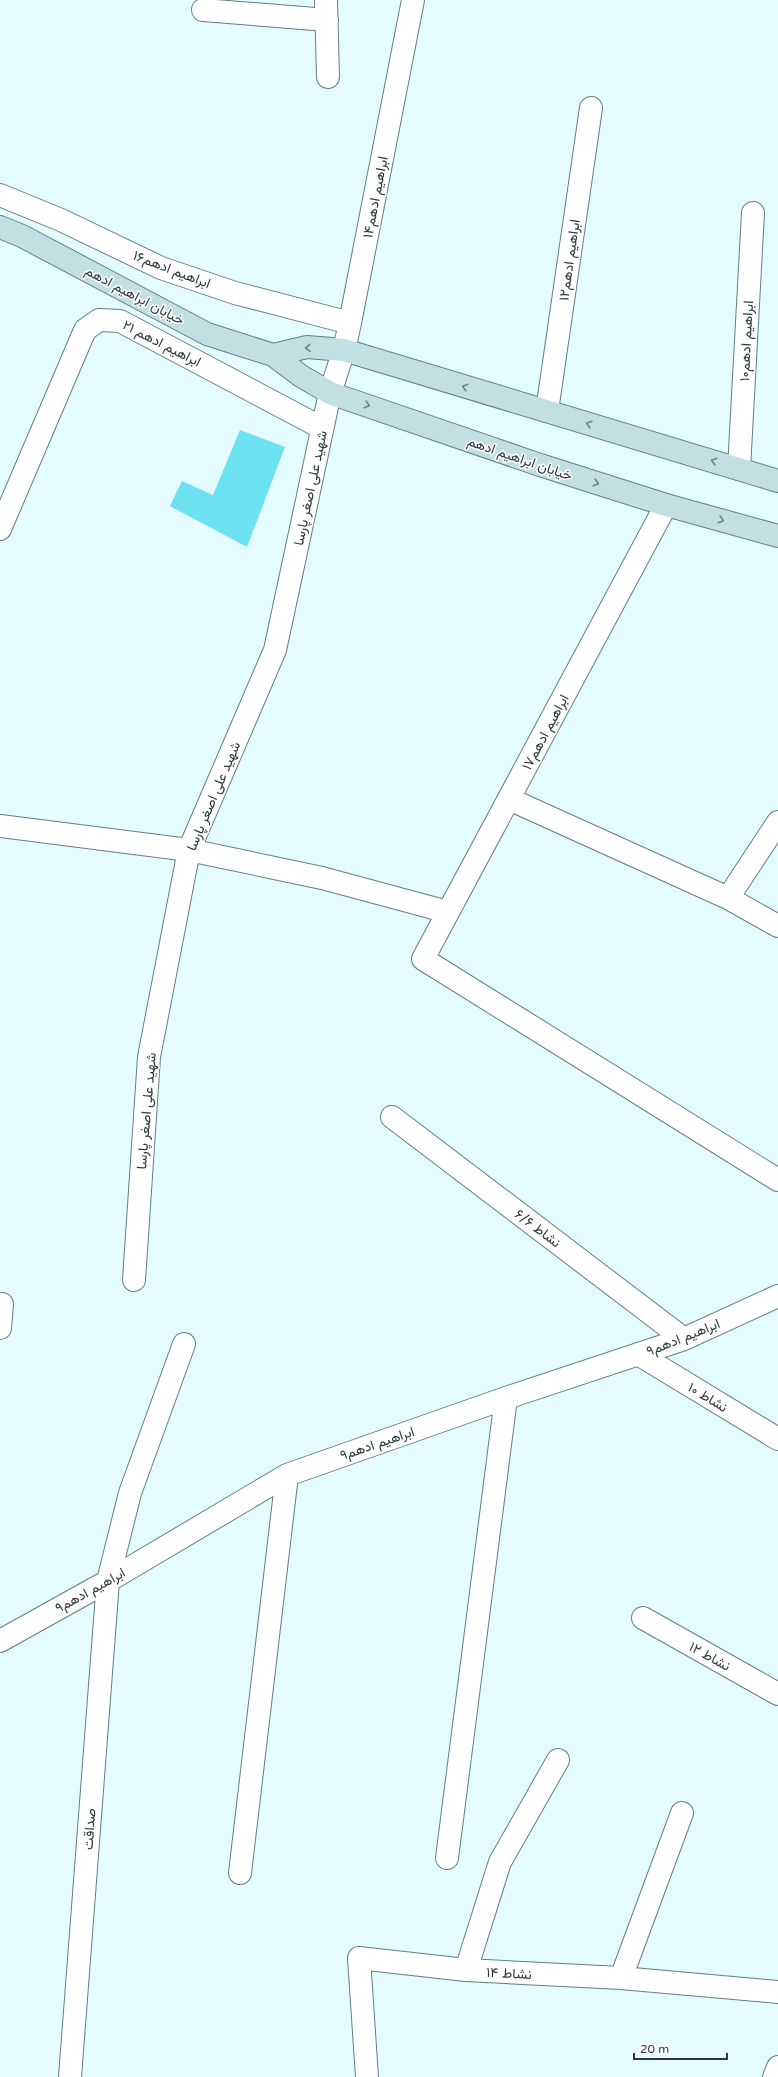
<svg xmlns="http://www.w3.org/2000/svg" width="778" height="2077" viewBox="0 0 778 2077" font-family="'Varela Round',Vazirmatn,sans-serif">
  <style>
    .building { fill: #6ce2f0 }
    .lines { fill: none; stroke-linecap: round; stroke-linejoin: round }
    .street-casing { stroke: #637e82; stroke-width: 24 }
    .secondary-casing { stroke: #637e82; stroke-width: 24 }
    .street { stroke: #fff; stroke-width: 22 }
    .secondary { stroke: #c2e0e3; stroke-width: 22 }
    .oneway { stroke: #708486 }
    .labels { text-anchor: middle; stroke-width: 3; stroke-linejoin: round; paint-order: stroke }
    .street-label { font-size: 14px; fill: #2d393a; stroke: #fff }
  </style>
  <rect width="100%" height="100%" fill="#e4fbff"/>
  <path class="building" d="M240,430L285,447L247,547L170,506L182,481L213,495Z"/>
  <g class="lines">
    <g class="street-casing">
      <path id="street" d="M326,0L328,77
        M203,10L327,20
        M0,195L61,220L161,268L235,293L350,323
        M547,411L591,108
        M739,469L753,213
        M666,505L423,959L778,1180
        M0,529L85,330L99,320L120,321L322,428
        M509,799L728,898L778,926
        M0,826L189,850L322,878L448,912
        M728,898L778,822
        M392,1117L684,1339
        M134,1280L149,1057L189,850L275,650L330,393L344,350L350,323L413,0
        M0,1328L2,1304
        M638,1354L778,1439
        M643,1618L778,1694
        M0,1641L108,1581L287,1475L506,1398L684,1339L778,1296
        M447,1858L506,1398
        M240,1873L287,1475
        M466,1970L500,1862L558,1760
        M621,1978L682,1813
        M70,2077L108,1581L130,1493L184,1344
        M367,2077L359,1958L466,1970L621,1978L778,1992
        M774,2077L778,2067"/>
    </g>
    <g class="secondary-casing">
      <path id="secondary" d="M0,227L22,236L207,334L273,355L301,376L330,393L540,465L666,505L778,536
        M273,355L307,347L344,350L778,481"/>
    </g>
    <use href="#street" class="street"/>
    <use href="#secondary" class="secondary"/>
  </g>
  <defs><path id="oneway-chevron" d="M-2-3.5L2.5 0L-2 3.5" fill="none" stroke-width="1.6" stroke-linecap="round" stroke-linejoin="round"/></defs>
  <g class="oneway">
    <use href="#oneway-chevron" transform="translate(308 348) rotate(176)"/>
    <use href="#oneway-chevron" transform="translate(465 387) rotate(-163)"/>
    <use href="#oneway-chevron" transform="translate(367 405) rotate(19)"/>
    <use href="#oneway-chevron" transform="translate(589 424) rotate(-163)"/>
    <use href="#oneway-chevron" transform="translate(714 461) rotate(-163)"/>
    <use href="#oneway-chevron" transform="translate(596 483) rotate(17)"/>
    <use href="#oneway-chevron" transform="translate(721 520) rotate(16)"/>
  </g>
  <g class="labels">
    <g class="street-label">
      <text transform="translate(375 197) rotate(-79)" y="5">ابراهیم ادهم۱۴</text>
      <text transform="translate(569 260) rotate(-82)" y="5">ابراهیم ادهم۱۲</text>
      <text transform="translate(172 269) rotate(21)" y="5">ابراهیم ادهم۱۶</text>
      <text transform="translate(135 295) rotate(28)" y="5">خیابان ابراهیم ادهم</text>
      <text transform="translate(746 341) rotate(-87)" y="5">ابراهیم ادهم۱۰</text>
      <text transform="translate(162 343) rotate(27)" y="5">ابراهیم ادهم ۲۱</text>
      <text transform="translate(520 458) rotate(19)" y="5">خیابان ابراهیم ادهم</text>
      <text transform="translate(310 488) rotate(-78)" y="5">شهید علی اصغر پارسا</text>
      <text transform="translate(545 732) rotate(-62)" y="5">ابراهیم ادهم۱۷</text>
      <text transform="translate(213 796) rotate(-67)" y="5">شهید علی اصغر پارسا</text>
      <text transform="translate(146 1111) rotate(-85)" y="5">شهید علی اصغر پارسا</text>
      <text transform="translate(538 1228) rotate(37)" y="5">نشاط ۶/۶</text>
      <text transform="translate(683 1337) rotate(-22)" y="5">ابراهیم ادهم۹</text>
      <text transform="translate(708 1397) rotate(31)" y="5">نشاط ۱۰</text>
      <text transform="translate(377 1443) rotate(-19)" y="5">ابراهیم ادهم۹</text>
      <text transform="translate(90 1590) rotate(-29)" y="5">ابراهیم ادهم۹</text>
      <text transform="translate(710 1656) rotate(29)" y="5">نشاط ۱۲</text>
      <text transform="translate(89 1829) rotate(-86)" y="5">صداقت</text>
      <text transform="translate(509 1973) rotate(3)" y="5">نشاط ۱۴</text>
    </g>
  </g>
  <path d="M634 2053v6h93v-6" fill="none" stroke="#2d393a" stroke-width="2"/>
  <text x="640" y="2053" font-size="12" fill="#2d393a" stroke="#ffffff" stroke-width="3" paint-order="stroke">20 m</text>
</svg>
